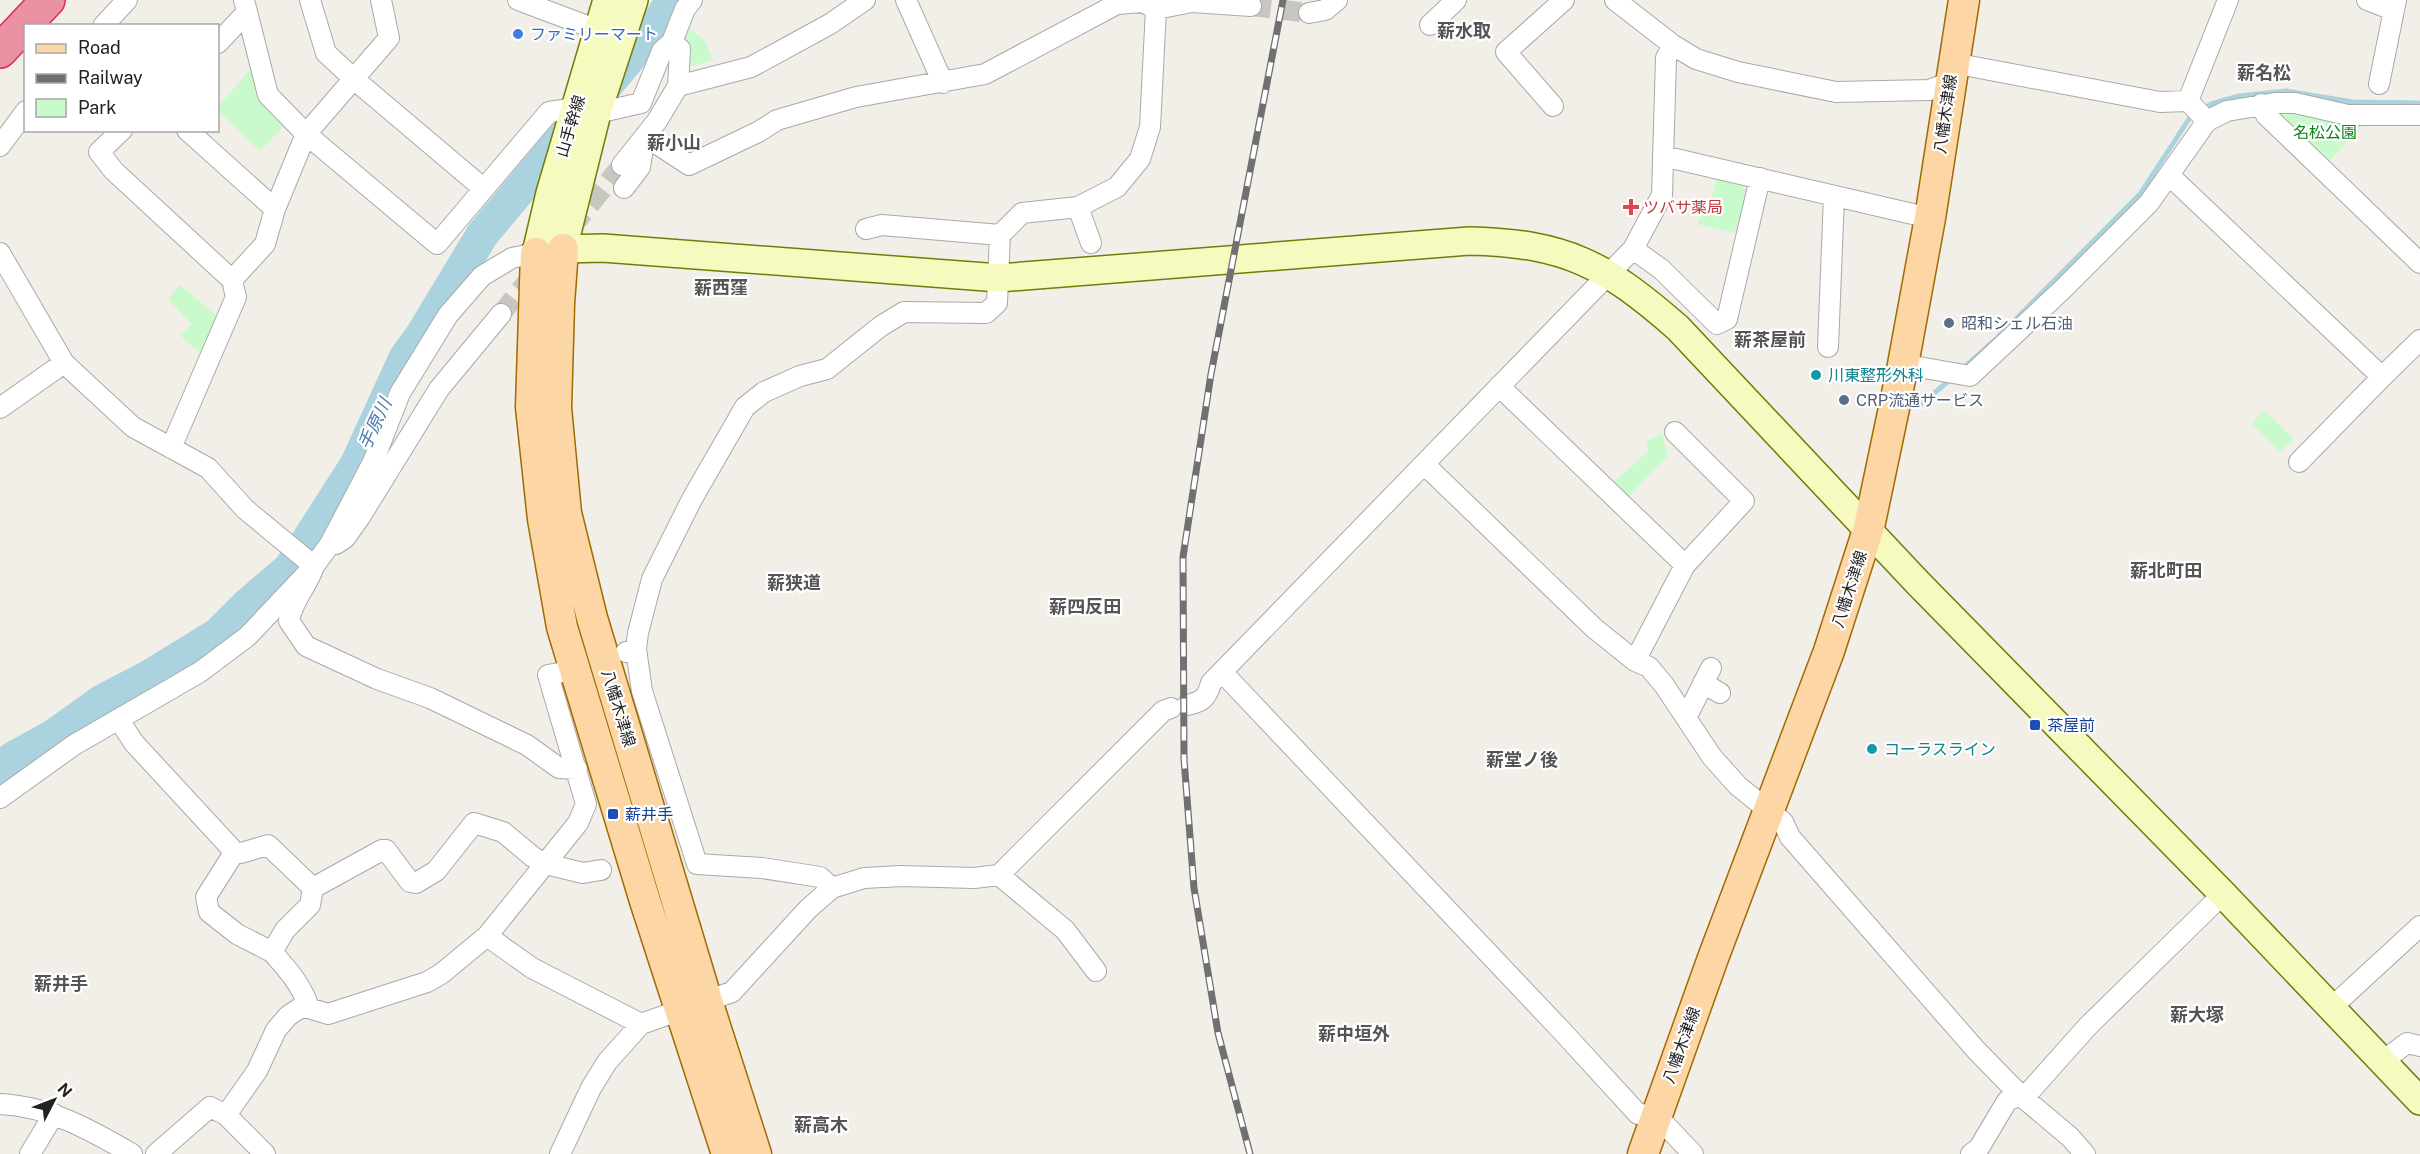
<svg xmlns="http://www.w3.org/2000/svg" width="2420" height="1154" viewBox="0 0 2420 1154" font-family="'Public Sans','Noto Sans JP',sans-serif">
  <style>
    .park { fill: #c8facc }
    .lines { fill: none; stroke-linecap: round; stroke-linejoin: round }
    .stream { stroke: #aad3df; stroke-width: 5 }
    .river { stroke: #aad3df; stroke-width: 33 }
    .street-tunnel { stroke: #c8c6c1; stroke-width: 20; stroke-dasharray: 20 10; stroke-linecap: butt }
    .street-casing { stroke: #a9a9a9; stroke-width: 22 }
    .secondary-casing { stroke: #707d05; stroke-width: 30 }
    .primary-casing { stroke: #a06b00; stroke-width: 33 }
    .highway-casing { stroke: #dc2a67; stroke-width: 36 }
    .street { stroke: #fff; stroke-width: 20 }
    .secondary { stroke: #f7fabf; stroke-width: 27 }
    .primary { stroke: #fcd6a4; stroke-width: 30 }
    .highway { stroke: #e892a2; stroke-width: 33 }
    .rail-casing { stroke: #707070; stroke-width: 7 }
    .rail { stroke: #fff; stroke-width: 4.5; stroke-dasharray: 14; stroke-linecap: butt }
    .shop-dot { fill: #3f7fe0; stroke: #fff; stroke-width: 2 }
    .health-dot { fill: #e0444e; stroke: #fff; stroke-width: 2 }
    .service-dot { fill: #5c6f8a; stroke: #fff; stroke-width: 2 }
    .culture-dot { fill: #0f9aa8; stroke: #fff; stroke-width: 2 }
    .transit-dot { fill: #1a4fb4; stroke: #fff; stroke-width: 2 }
    .labels { text-anchor: middle; stroke-width: 4.5; stroke-linejoin: round; paint-order: stroke }
    .shop-label { font-size: 16px; fill: #366cbe; stroke: #fff; text-anchor: start }
    .street-label { font-size: 16px; fill: #222; stroke: #fff }
    .park-label { font-size: 16px; fill: #0c8416; stroke: #fff }
    .health-label { font-size: 16px; fill: #be3a42; stroke: #fff; text-anchor: start }
    .service-label { font-size: 16px; fill: #4e5e75; stroke: #fff; text-anchor: start }
    .culture-label { font-size: 16px; fill: #0d838f; stroke: #fff; text-anchor: start }
    .transit-label { font-size: 16px; fill: #164399; stroke: #fff; text-anchor: start }
    .neighbourhood-label { font-size: 18px; font-weight: bold; fill: #555; stroke: #fff }
    .water-label { font-size: 18px; font-style: italic; fill: #4a7aab; stroke: #fff }
  </style>
  <rect width="100%" height="100%" fill="#f2efe9"/>
  <path class="park" d="M682,23L705,41L713,60L685,68Z
    M251,69L260,103L283,127L260,151L218,111V106Z
    M2275,103L2368,120L2326,164L2268,111Z
    M1718,175L1740,181L1747,192L1735,233L1697,224L1705,207H1709Z
    M180,285L218,317L201,354L180,335L192,325L168,299Z
    M2264,410L2294,439L2280,452L2252,423Z
    M1662,433L1668,456L1626,499L1611,485L1648,451L1647,441Z"/>
  <g class="lines">
    <path class="stream" d="M1962,369L1997,338L2140,194L2189,119L2211,104L2239,96L2286,91L2353,102L2420,103
      M1920,405L1951,379"/>
    <path class="river" d="M0,768L13,758L53,736L102,701L148,677L218,634L247,605L290,568L356,465L405,358L421,336L482,235L656,26L672,0"/>
    <path class="street-tunnel" d="M1251,6L1309,13
      M571,228L622,165
      M501,314L535,272"/>
    <g class="street-casing">
      <path id="street" d="M310,0L326,53L355,80L484,189
        M381,0L389,38L306,134L437,244L549,112L576,108
        M518,0L598,30
        M906,0L943,83
        M1615,0L1673,45L1696,59L1738,72L1836,92L1929,90L1949,83
        M2367,0L2393,10
        M1309,13L1325,10L1337,0
        M1430,25L1456,0
        M103,26L127,0
        M672,42L685,9L692,0
        M218,43L247,12
        M1953,63L2160,102L2188,101L2207,121
        M2379,84L2396,0
        M2188,101L2228,0
        M2261,104L2266,115L2420,263
        M1553,106L1506,52L1564,0
        M597,113L641,103L662,51L672,42L680,49L678,86L751,67L830,24L865,0
        M122,130L99,152L114,171L232,280L236,297L171,448
        M187,130L275,209
        M0,146L26,111
        M1663,156L1930,218
        M622,165L657,121L678,86
        M2170,176L2382,377L2420,340
        M624,188L640,167L645,136L689,165L758,132L777,120L856,97L985,74L1117,4L1143,2L1156,9
        M1078,207L1091,243
        M866,229L882,225L1000,235
        M1633,249L1661,269L1717,324L1727,319L1760,178
        M0,253L64,363L133,427L208,468L245,509L314,566C308,586 292,600 289,621L306,646L377,679L430,698L527,745L559,768L577,769
        M232,280L265,244L275,209L306,134L268,95L244,0
        M1828,347L1834,196
        M1902,364L1970,376L2062,290L2149,203L2207,121L2227,111L2275,103H2295L2348,115H2420
        M1499,386L1685,565
        M0,408L64,363
        M2299,462L2382,377
        M1424,464L1594,628L1635,661L1649,667L1664,685L1712,757L1738,786L1783,822L1790,837L1976,1050L2020,1095L2070,1137L2085,1154
        M336,544L345,538L360,517L439,389L501,314
        M636,649L642,691L697,864L762,868L820,877L832,888
        M626,652L636,649L638,633L652,579L692,499L745,407L764,392L800,376L827,369L881,326L904,312L986,313L997,303L1000,235L1022,213L1078,207L1117,187L1140,159L1150,127L1156,9L1192,2L1251,6
        M1635,661L1685,565L1744,501L1675,432
        M1222,672L1561,1030L1638,1114L1656,1115L1693,1154
        M1703,683L1720,693
        M1187,705C1202,702 1207,698 1211,683L1633,249L1662,195L1666,58L1673,45
        M1686,718L1711,668
        M119,720L134,743L231,848L232,856L206,897L209,912L237,934L272,952L285,930L310,905L313,888L382,850H386L410,882L416,883L436,871L474,823L503,832L533,857L546,864L583,873L601,870
        M0,798L74,745L200,672L248,636L314,566L330,544L373,462L400,393L448,315L482,276L512,258L536,253
        M231,851L241,853L268,845L313,888
        M999,875L1065,930L1096,971
        M487,936L532,968L641,1024
        M272,952C287,969 302,985 309,1008
        M2332,1007L2420,926
        M2383,1061L2407,1043L2420,1046
        M0,1104C48,1106 91,1130 132,1154
        M226,1115L257,1071L276,1030L288,1016L300,1008H309L328,1014L427,982L441,974L487,936L578,823L586,804L548,675L559,673
        M30,1154L54,1114
        M156,1154L210,1107L226,1115L265,1154
        M560,1154L591,1088L607,1062L641,1024L732,992L808,909L832,888L864,878L902,876L974,878L999,875L1163,711L1171,708
        M1971,1154L1979,1148L2007,1101L2031,1090L2088,1026L2223,894"/>
    </g>
    <g class="secondary-casing">
      <path id="secondary" d="M607,0L550,193L536,253L563,249L603,248L999,278L1469,241C1566,243 1606,265 1678,328L1918,583L2223,894L2420,1101
        M563,249L597,113L634,0"/>
    </g>
    <g class="primary-casing">
      <path id="primary" d="M563,249L559,304L556,408L566,513L592,618L707,1001L756,1154
        M536,253L531,407L543,519L562,627L645,901L727,1154
        M1643,1154L1713,958L1829,651L1869,527L1902,370L1930,218L1964,0"/>
    </g>
    <g class="highway-casing">
      <path id="highway" d="M0,51L48,0"/>
    </g>
    <use href="#street" class="street"/>
    <use href="#secondary" class="secondary"/>
    <use href="#primary" class="primary"/>
    <use href="#highway" class="highway"/>
    <g class="rail-casing">
      <path id="rail" d="M1250,1154L1218,1033L1194,888L1184,759L1183,557L1211,374L1283,0"/>
    </g>
    <use href="#rail" class="rail"/>
  </g>
  <circle class="shop-dot" cx="518" cy="34" r="6"/>
  <path class="health-dot" d="M1628 198h6v6h6v6h-6v6h-6v-6h-6v-6h6z"/>
  <g class="service-dot">
    <circle cx="1949" cy="323" r="6"/>
    <circle cx="1844" cy="400" r="6"/>
  </g>
  <g class="culture-dot">
    <circle cx="1816" cy="375" r="6"/>
    <circle cx="1872" cy="749" r="6"/>
  </g>
  <g class="transit-dot">
    <rect x="2029" y="719" width="12" height="12" rx="3"/>
    <rect x="607" y="808" width="12" height="12" rx="3"/>
  </g>
  <g class="labels">
    <g class="shop-label">
      <text x="530" y="40">ファミリーマート</text>
    </g>
    <g class="street-label">
      <text transform="translate(1945 114) rotate(-82)" y="6">八幡木津線</text>
      <text transform="translate(570 126) rotate(-73)" y="6">山手幹線</text>
      <text transform="translate(1849 589) rotate(-72)" y="6">八幡木津線</text>
      <text transform="translate(619 708) rotate(73)" y="6">八幡木津線</text>
      <text transform="translate(1681 1045) rotate(-70)" y="6">八幡木津線</text>
    </g>
    <g class="park-label">
      <text x="2325" y="138">名松公園</text>
    </g>
    <g class="health-label">
      <text x="1643" y="213">ツバサ薬局</text>
    </g>
    <g class="service-label">
      <text x="1961" y="329">昭和シェル石油</text>
      <text x="1856" y="406">CRP流通サービス</text>
    </g>
    <g class="culture-label">
      <text x="1828" y="381">川東整形外科</text>
      <text x="1884" y="755">コーラスライン</text>
    </g>
    <g class="transit-label">
      <text x="2047" y="731">茶屋前</text>
      <text x="625" y="820">薪井手</text>
    </g>
    <g class="neighbourhood-label">
      <text x="1464" y="37">薪水取</text>
      <text x="2264" y="79">薪名松</text>
      <text x="674" y="149">薪小山</text>
      <text x="721" y="294">薪西窪</text>
      <text x="1770" y="346">薪茶屋前</text>
      <text x="2166" y="577">薪北町田</text>
      <text x="794" y="589">薪狭道</text>
      <text x="1085" y="613">薪四反田</text>
      <text x="1522" y="766">薪堂ノ後</text>
      <text x="61" y="990">薪井手</text>
      <text x="2197" y="1021">薪大塚</text>
      <text x="1354" y="1040">薪中垣外</text>
      <text x="821" y="1131">薪高木</text>
    </g>
    <g class="water-label">
      <text transform="translate(375 424) rotate(-65)" y="6">手原川</text>
    </g>
  </g>
  <rect x="24" y="24" width="195" height="108" fill="#ffffff" stroke="#a7a7a7" stroke-width="1.5"/>
  <rect x="36" y="44" width="30" height="9" fill="#fcd6a4" stroke="#a7a7a7" stroke-width="1.5"/>
  <text x="78" y="54" font-size="18" fill="#222222">Road</text>
  <rect x="36" y="74" width="30" height="9" fill="#707070" stroke="#a7a7a7" stroke-width="1.5"/>
  <text x="78" y="84" font-size="18" fill="#222222">Railway</text>
  <rect x="36" y="99" width="30" height="18" fill="#c8facc" stroke="#a7a7a7" stroke-width="1.5"/>
  <text x="78" y="114" font-size="18" fill="#222222">Park</text>
  <g transform="translate(54 1100) rotate(48)" stroke="#ffffff" stroke-width="4.5" paint-order="stroke">
  <path d="M0-4.5L10 22L0 15L-10 22Z" fill="#222222"/>
  <text y="-9" font-size="16" font-weight="bold" text-anchor="middle" fill="#222222">N</text>
  </g>
</svg>
